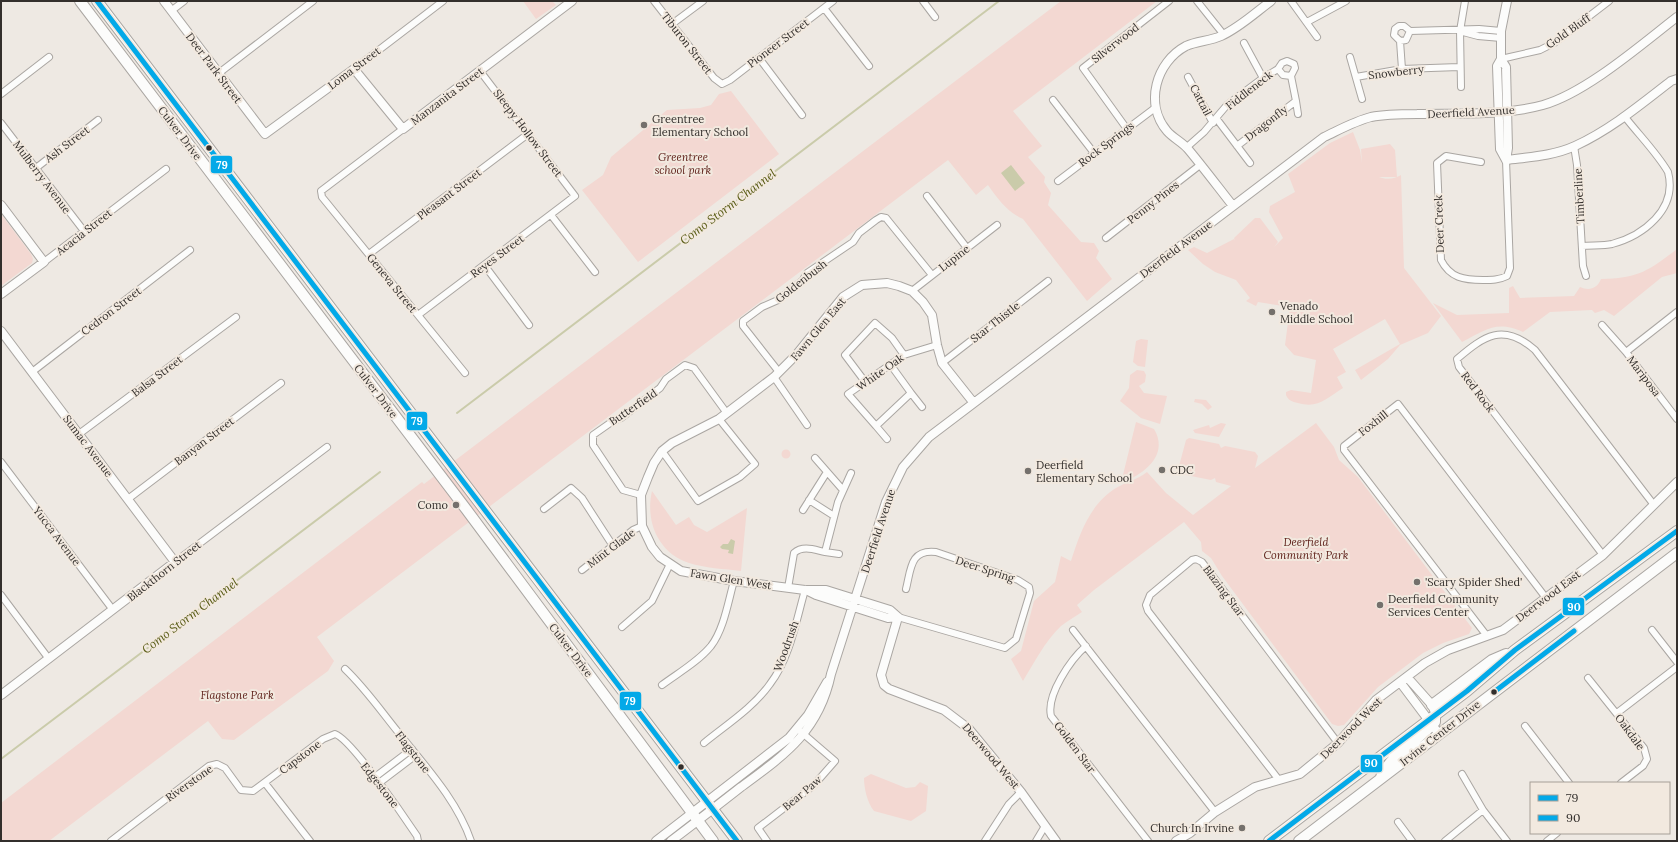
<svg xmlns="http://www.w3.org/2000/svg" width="1678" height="842" viewBox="0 0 1678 842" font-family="Lora,serif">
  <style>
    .green { fill: #f3d8d2 }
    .water { fill: #cacbaa }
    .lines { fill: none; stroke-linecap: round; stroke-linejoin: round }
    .stream { stroke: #cacbaa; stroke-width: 2 }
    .minor-casing { stroke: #aaa6a2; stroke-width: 8 }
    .tertiary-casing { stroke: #aaa6a2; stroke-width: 10 }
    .primary-casing { stroke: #aaa6a2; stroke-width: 12 }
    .minor { stroke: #fcfcfb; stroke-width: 6 }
    .tertiary { stroke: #fcfcfb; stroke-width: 8 }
    .primary { stroke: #fcfcfb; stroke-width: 10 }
    .bus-1-casing { stroke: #f2e9df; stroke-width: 8 }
    .bus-2-casing { stroke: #f2e9df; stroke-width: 8 }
    .bus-1 { stroke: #03a9e8; stroke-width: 5 }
    .bus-2 { stroke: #03a9e8; stroke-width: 5 }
    .poi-dot { fill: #74706c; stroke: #f2e9df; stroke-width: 1.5 }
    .bus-dot { fill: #332f2c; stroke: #f2e9df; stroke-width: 1.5 }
    .labels { text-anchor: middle; stroke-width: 4; stroke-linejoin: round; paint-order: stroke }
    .street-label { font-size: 11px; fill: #332f2c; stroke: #f2e9df }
    .poi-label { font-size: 11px; fill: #332f2c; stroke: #f2e9df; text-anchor: start }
    .park-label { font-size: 11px; font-style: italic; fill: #60231c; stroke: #f2e9df }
    .water-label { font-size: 12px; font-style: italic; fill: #575a13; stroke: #f2e9df }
    .line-badge { stroke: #f2e9df; stroke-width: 1.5 }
    .badge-label { font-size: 11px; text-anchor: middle; font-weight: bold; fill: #fff }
  </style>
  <rect width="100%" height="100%" fill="#eee9e3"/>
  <path class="green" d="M523,1H552L556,5L536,19Z
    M1061,1H1157L1013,111L1042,146L1028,157L1045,177L1044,182L1051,193L1048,205L1081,242L1094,243L1099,251L1096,258L1112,279L1087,301L1023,219C1007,212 998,199 988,185L976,195L948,160L317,637L334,661L328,671L234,740L222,739L208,721L49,841H1V803L422,482L424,484Z
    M731,91L779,154L638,262L582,190L603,175L611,157L667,110L700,108L711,105L719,94Z
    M1353,132L1360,150L1362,163L1361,149L1390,144L1395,150L1397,177H1379C1386,180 1395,179 1401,175L1404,268L1441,316L1428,333L1400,345L1388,359L1361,380L1355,370L1400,344L1385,319L1333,349L1346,372L1337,377L1343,388C1327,398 1318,409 1298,403C1292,402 1288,400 1286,395V392L1291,390L1311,393L1316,360L1294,355L1285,345L1290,307L1258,302L1256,306L1246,301L1250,298L1236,280L1215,272L1203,264L1188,250L1194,247L1207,253L1234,239L1235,241L1234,238L1255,218H1260L1278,242L1274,247L1283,238L1269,212L1270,206L1295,192L1288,174L1330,143Z
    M1,214L31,254L33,259L32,263L1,286Z
    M1677,249V273L1662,277L1614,316L1604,310L1595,313L1592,310L1550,312L1523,332C1496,320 1486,330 1462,342L1433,303L1457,315L1509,313V288L1513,286L1520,298L1574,296L1580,287C1589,291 1597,289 1601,279C1639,278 1648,271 1677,249Z
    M1141,339L1148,340L1145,367L1138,366L1133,362L1136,341Z
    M1137,370L1144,371L1146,375L1145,382L1139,386L1144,393L1167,396L1160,424L1141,418L1120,401L1129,388L1130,375Z
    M1195,399L1206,400L1212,407L1208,410L1202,404L1194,402Z
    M1136,422L1154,429C1170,456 1142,475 1121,483Z
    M1221,423L1226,424L1219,437L1195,433L1193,430L1209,425L1210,428Z
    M1316,423L1334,447L1339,460L1358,477L1472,628L1469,634L1443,643L1423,653L1378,687L1344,725L1338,726L1332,724L1222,576L1211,558L1202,551L1201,542L1184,522L1094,590L1077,605L1082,612C1075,617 1067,621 1061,626C1045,641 1034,663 1023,681L1011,659L1021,651L1034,601L1055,582L1061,556L1071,561C1080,533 1090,504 1116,488C1126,482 1137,480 1147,472L1166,493L1193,515L1231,486L1216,482L1215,478L1211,480L1181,474L1178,470L1186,440L1189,438L1219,444L1221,448L1225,446L1255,452L1258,456L1255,468Z
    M781.5 454a4.5 4.5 0 1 1 9 0a4.5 4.5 0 1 1-9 0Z
    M652,491L676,525L689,517L694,525L707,532L747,508L741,571C724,569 705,568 689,563C658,553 645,521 652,491Z
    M871,774L906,788L915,787L920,782L928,786L926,811L911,821L874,811C867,802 864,788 864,778Z"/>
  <path class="water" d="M1011,165L1025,183L1015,191L1001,173Z
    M731,539L735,541L733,554L728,553L729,550L722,549L720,547L723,544H728Z"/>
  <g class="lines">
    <path class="stream" d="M457,413L999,1
      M1,759L380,472"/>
    <g class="minor-casing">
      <path id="minor" d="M654,1L714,78L722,84L730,80L833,1
        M923,1L935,17
        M1197,1L1224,35
        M1291,1L1317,37
        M824,8L869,66
        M171,11L184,1
        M1307,22L1346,1
        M672,24L703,1
        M1463,32L1478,36L1501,38
        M1400,41L1406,40L1410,31
        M1244,43L1263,78
        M1350,57L1362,99
        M759,58L802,115
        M1501,59L1540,50L1554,43L1609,1
        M354,69L443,1
        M1278,69L1283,75L1291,76
        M1402,69L1400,41L1394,35L1395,29L1399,26H1404L1410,31L1479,29L1501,31
        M219,73L313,1
        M1188,77L1213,123
        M1356,77L1402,69L1459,67
        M1461,87L1460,31L1465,1
        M1,94L49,57
        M1053,100L1094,153
        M1296,101L1298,114
        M1216,118L1250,163
        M1,123L84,231
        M403,129L321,191L322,197L465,373
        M1127,129L1083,68L1169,1
        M1237,146L1296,101L1291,76
        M1574,146L1577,165L1583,266L1586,276
        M1187,147L1204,132L1227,105L1263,78L1278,69L1282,63L1287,61L1294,64L1295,68L1291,76
        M1481,162L1446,156L1437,163L1441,260C1450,278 1464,280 1483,280C1492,280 1499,280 1507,276L1510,268L1506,160
        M36,168L98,120
        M1058,181L1155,108
        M927,196L967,248
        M551,215L595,272
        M1106,238L1200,165
        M1582,246C1591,245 1603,246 1612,244C1642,236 1678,210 1668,172C1657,153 1639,135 1625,117
        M369,254L528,134
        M44,262L166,169
        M485,266L529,325
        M912,291L997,225
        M418,315L575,196L480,71
        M1602,325L1626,352L1677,419
        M1626,352L1677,312
        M942,363L1048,281
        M890,364L911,393L876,426L848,394L904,355L937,345
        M32,372L190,250
        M779,372L743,326V321L762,307L778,300L802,281L807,273L853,242L859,233L876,220L881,217L886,218L932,275
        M774,377L807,425
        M866,383L845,355L875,323L892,338L904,355
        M911,393L922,407
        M876,426L887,439
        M79,434L236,317
        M662,451L698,501L740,477L755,464L719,419
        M815,458L843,490
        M1,462L113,610
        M641,495L623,490L593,445V435L613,421L621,418L660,388L666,379L685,365L694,368L726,412
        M128,499L281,383
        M809,500L834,516
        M544,509L571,488L582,498L613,546
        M803,510L827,472
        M825,552L839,554
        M1603,555L1459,367L1457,359C1484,336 1503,322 1535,350L1654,505
        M175,562L327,447
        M582,570L633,530L642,526
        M788,588L794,553C803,545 815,550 825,552L838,502L851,473
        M1,595L49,659
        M898,617L1005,648L1016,639L1030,593L1029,587L1018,580L936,552C910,549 911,569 906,589
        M622,627L652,601L670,564
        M1073,630L1215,812
        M1652,630L1677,662
        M1487,636L1344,450V446L1398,404L1546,598
        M1086,646C1071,659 1046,695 1051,716L1148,841
        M345,669C365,688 381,711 398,732C425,766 457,800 471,841
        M1588,678L1644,748L1647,759L1643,766L1621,783
        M662,685C678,673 698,662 711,646C724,629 728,602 734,581
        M1617,713L1677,667
        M1525,726L1569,783
        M704,743C726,725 753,708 770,684C790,658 796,621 805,590
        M1462,774L1483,810L1507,841
        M375,777L412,749
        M1279,780L1148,611L1146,605L1150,595L1192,560L1196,559L1202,562L1338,743
        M265,783L310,841
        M379,783L416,755
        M1398,822L1412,841
        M111,841L209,766L217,764L225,768L241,790L253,791L323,739L335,734C351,739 405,818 417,836L418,841
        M767,841L758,828L814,785L835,761L800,731
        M985,841L1009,804L1021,792
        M1036,841L1045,826
        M1445,841L1483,810
        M1547,841L1557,833"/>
    </g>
    <g class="tertiary-casing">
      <path id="tertiary" d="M164,1L265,134L354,69L403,129L572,1
        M1501,59L1506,67L1508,148L1506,160
        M1506,160C1529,157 1553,156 1575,146C1610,130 1640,105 1671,81L1677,79
        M1506,160L1500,149L1497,66L1501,59V31L1507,1
        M1,205L44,262L1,294
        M1233,206C1218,187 1203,167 1188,149C1182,142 1173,138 1167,131C1144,104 1156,62 1186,46C1197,41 1210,41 1221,36C1239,28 1255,13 1271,1
        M1,331L175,562L1,695
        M806,590L816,595L888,618L898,617
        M898,617L890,610L826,590H805L734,581L681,571L660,557L652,547L642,526L641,495L648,477L654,463L662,451L672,443L719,419L774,377L797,354L843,297L862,285L887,283L899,286L912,291L923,302L932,315L937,345L942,363L973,402
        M898,617L881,675L884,685L889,689L944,710L969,729L1021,792L1056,841
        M1407,677L1432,705L1434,710
        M1400,682L1439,734
        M656,841L789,738L808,715L827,682
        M671,841C695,823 718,805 741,787C786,754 819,731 831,674L886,502L903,467L929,437L1324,137C1339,130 1355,121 1371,117C1386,114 1402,114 1417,114C1458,113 1503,116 1543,105C1586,93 1642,44 1677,17
        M1176,841L1190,833L1215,812L1255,787L1300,774L1338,743L1376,700L1425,663L1448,650L1503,630L1603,555L1677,482"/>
    </g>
    <g class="primary-casing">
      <path id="primary" d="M80,1L466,509L713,841
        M97,1L737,841
        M1432,705L1492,660L1506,654
        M1381,777C1392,753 1418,741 1435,722V716
        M1269,841L1467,691L1515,650L1677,531
        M1299,841L1677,553"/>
    </g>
    <use href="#minor" class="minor"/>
    <use href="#tertiary" class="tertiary"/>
    <use href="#primary" class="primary"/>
    <g class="bus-1-casing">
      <path id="bus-1" d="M97,1L737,841"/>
    </g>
    <g class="bus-2-casing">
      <path id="bus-2" d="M1494,692L1574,631
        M1269,841L1467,691L1515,650L1677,531"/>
    </g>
    <use href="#bus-1" class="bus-1"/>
    <use href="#bus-2" class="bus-2"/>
  </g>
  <g class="poi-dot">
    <circle cx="644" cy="125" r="4"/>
    <circle cx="1272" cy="312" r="4"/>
    <circle cx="1162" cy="470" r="4"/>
    <circle cx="1028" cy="471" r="4"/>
    <circle cx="456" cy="505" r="4"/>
    <circle cx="1417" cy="582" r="4"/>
    <circle cx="1380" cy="605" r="4"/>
    <circle cx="1242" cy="828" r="4"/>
  </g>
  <g class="bus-dot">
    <circle cx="209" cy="148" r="3.5"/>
    <circle cx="1494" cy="692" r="3.5"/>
    <circle cx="681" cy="767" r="3.5"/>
  </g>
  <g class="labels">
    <g class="street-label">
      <text transform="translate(1568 31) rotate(-35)" y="4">Gold Bluff</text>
      <text transform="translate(687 43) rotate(52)" y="4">Tiburon Street</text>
      <text transform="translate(778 43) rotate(-37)" y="4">Pioneer Street</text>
      <text transform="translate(1115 43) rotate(-38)" y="4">Silverwood</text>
      <text transform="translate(214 68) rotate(53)" y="4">Deer Park Street</text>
      <text transform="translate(354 68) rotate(-37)" y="4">Loma Street</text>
      <text transform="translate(1396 72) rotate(-7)" y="4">Snowberry</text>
      <text transform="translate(1249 90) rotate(-38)" y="4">Fiddleneck</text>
      <text transform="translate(447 96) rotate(-37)" y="4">Manzanita Street</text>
      <text transform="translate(1201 100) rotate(62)" y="4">Cattail</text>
      <text transform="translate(1471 112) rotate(-3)" y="4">Deerfield Avenue</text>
      <text transform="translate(1266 123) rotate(-38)" y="4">Dragonfly</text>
      <text transform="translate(180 133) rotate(53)" y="4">Culver Drive</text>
      <text transform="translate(528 133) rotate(53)" y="4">Sleepy Hollow Street</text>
      <text transform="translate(67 144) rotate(-37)" y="4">Ash Street</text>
      <text transform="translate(1106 144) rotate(-37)" y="4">Rock Springs</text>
      <text transform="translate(42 177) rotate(53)" y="4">Mulberry Avenue</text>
      <text transform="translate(449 194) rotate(-37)" y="4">Pleasant Street</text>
      <text transform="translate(1579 196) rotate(-93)" y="4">Timberline</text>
      <text transform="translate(1153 202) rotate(-38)" y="4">Penny Pines</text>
      <text transform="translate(1439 224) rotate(-92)" y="4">Deer Creek</text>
      <text transform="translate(84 232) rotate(-38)" y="4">Acacia Street</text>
      <text transform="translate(1176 249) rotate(-37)" y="4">Deerfield Avenue</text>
      <text transform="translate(497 256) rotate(-37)" y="4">Reyes Street</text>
      <text transform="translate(954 258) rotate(-38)" y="4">Lupine</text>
      <text transform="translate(801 281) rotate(-38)" y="4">Goldenbush</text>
      <text transform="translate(392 283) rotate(51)" y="4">Geneva Street</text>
      <text transform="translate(111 311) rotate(-37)" y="4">Cedron Street</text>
      <text transform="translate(995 322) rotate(-38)" y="4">Star Thistle</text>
      <text transform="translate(818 329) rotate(-50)" y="4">Fawn Glen East</text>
      <text transform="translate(880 372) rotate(-35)" y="4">White Oak</text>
      <text transform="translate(157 376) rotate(-37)" y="4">Balsa Street</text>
      <text transform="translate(1644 376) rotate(53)" y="4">Mariposa</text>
      <text transform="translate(376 391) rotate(53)" y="4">Culver Drive</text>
      <text transform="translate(1478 392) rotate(53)" y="4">Red Rock</text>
      <text transform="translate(633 407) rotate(-34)" y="4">Butterfield</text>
      <text transform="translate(1373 423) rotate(-38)" y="4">Foxhill</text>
      <text transform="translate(204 441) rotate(-37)" y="4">Banyan Street</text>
      <text transform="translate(88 446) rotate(53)" y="4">Sumac Avenue</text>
      <text transform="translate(878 531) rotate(-72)" y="4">Deerfield Avenue</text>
      <text transform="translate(57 536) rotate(53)" y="4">Yucca Avenue</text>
      <text transform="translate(611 548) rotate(-37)" y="4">Mint Glade</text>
      <text transform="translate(985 569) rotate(18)" y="4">Deer Spring</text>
      <text transform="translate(164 571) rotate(-38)" y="4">Blackthorn Street</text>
      <text transform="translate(731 579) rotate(9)" y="4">Fawn Glen West</text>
      <text transform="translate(1224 591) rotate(53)" y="4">Blazing Star</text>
      <text transform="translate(1548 596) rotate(-37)" y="4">Deerwood East</text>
      <text transform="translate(786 646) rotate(-70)" y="4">Woodrush</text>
      <text transform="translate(571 650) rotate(53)" y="4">Culver Drive</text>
      <text transform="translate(1351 728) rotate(-45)" y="4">Deerwood West</text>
      <text transform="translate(1630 732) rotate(54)" y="4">Oakdale</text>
      <text transform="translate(1440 733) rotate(-38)" y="4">Irvine Center Drive</text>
      <text transform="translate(1075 747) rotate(53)" y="4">Golden Star</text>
      <text transform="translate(413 752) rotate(52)" y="4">Flagstone</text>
      <text transform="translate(991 756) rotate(50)" y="4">Deerwood West</text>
      <text transform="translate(300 757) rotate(-37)" y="4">Capstone</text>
      <text transform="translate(189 783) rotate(-35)" y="4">Riverstone</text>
      <text transform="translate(380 785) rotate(52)" y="4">Edgestone</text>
      <text transform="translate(802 793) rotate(-40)" y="4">Bear Paw</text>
    </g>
    <g class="poi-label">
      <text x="652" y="123">Greentree<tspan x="652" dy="13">Elementary School</tspan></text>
      <text x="1280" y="310">Venado<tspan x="1280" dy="13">Middle School</tspan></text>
      <text x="1036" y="469">Deerfield<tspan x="1036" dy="13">Elementary School</tspan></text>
      <text x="1170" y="474">CDC</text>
      <text x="448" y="509" text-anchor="end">Como</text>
      <text x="1425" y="586">'Scary Spider Shed'</text>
      <text x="1388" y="603">Deerfield Community<tspan x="1388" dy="13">Services Center</tspan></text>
      <text x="1234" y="832" text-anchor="end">Church In Irvine</text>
    </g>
    <g class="park-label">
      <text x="683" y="161">Greentree<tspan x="683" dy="13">school park</tspan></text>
      <text x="1306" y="546">Deerfield<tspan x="1306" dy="13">Community Park</tspan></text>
      <text x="237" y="699">Flagstone Park</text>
    </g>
    <g class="water-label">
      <text transform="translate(728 207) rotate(-37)" y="4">Como Storm Channel</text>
      <text transform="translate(190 616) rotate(-37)" y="4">Como Storm Channel</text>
    </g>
  </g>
  <g class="line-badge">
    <rect x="210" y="155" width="23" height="19" rx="4" fill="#03a9e8"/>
    <rect x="406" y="411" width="22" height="20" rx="4" fill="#03a9e8"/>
    <rect x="1562" y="597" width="23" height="19" rx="4" fill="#03a9e8"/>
    <rect x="619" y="691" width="23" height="20" rx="4" fill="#03a9e8"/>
    <rect x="1360" y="754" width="23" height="19" rx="4" fill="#03a9e8"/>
  </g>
  <g class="badge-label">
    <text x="222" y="169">79</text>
    <text x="417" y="425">79</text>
    <text x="1574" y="611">90</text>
    <text x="630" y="705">79</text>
    <text x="1371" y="767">90</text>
  </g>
  <rect width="1678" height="842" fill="none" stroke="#332f2c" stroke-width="4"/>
  <rect x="1530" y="782" width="140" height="52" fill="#f2e9df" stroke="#a69f97"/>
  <rect x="1538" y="795" width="20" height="6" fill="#03a9e8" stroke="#a69f97"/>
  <text x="1566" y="802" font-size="12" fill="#332f2c">79</text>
  <rect x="1538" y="815" width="20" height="6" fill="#03a9e8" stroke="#a69f97"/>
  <text x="1566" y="822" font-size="12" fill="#332f2c">90</text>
</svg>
